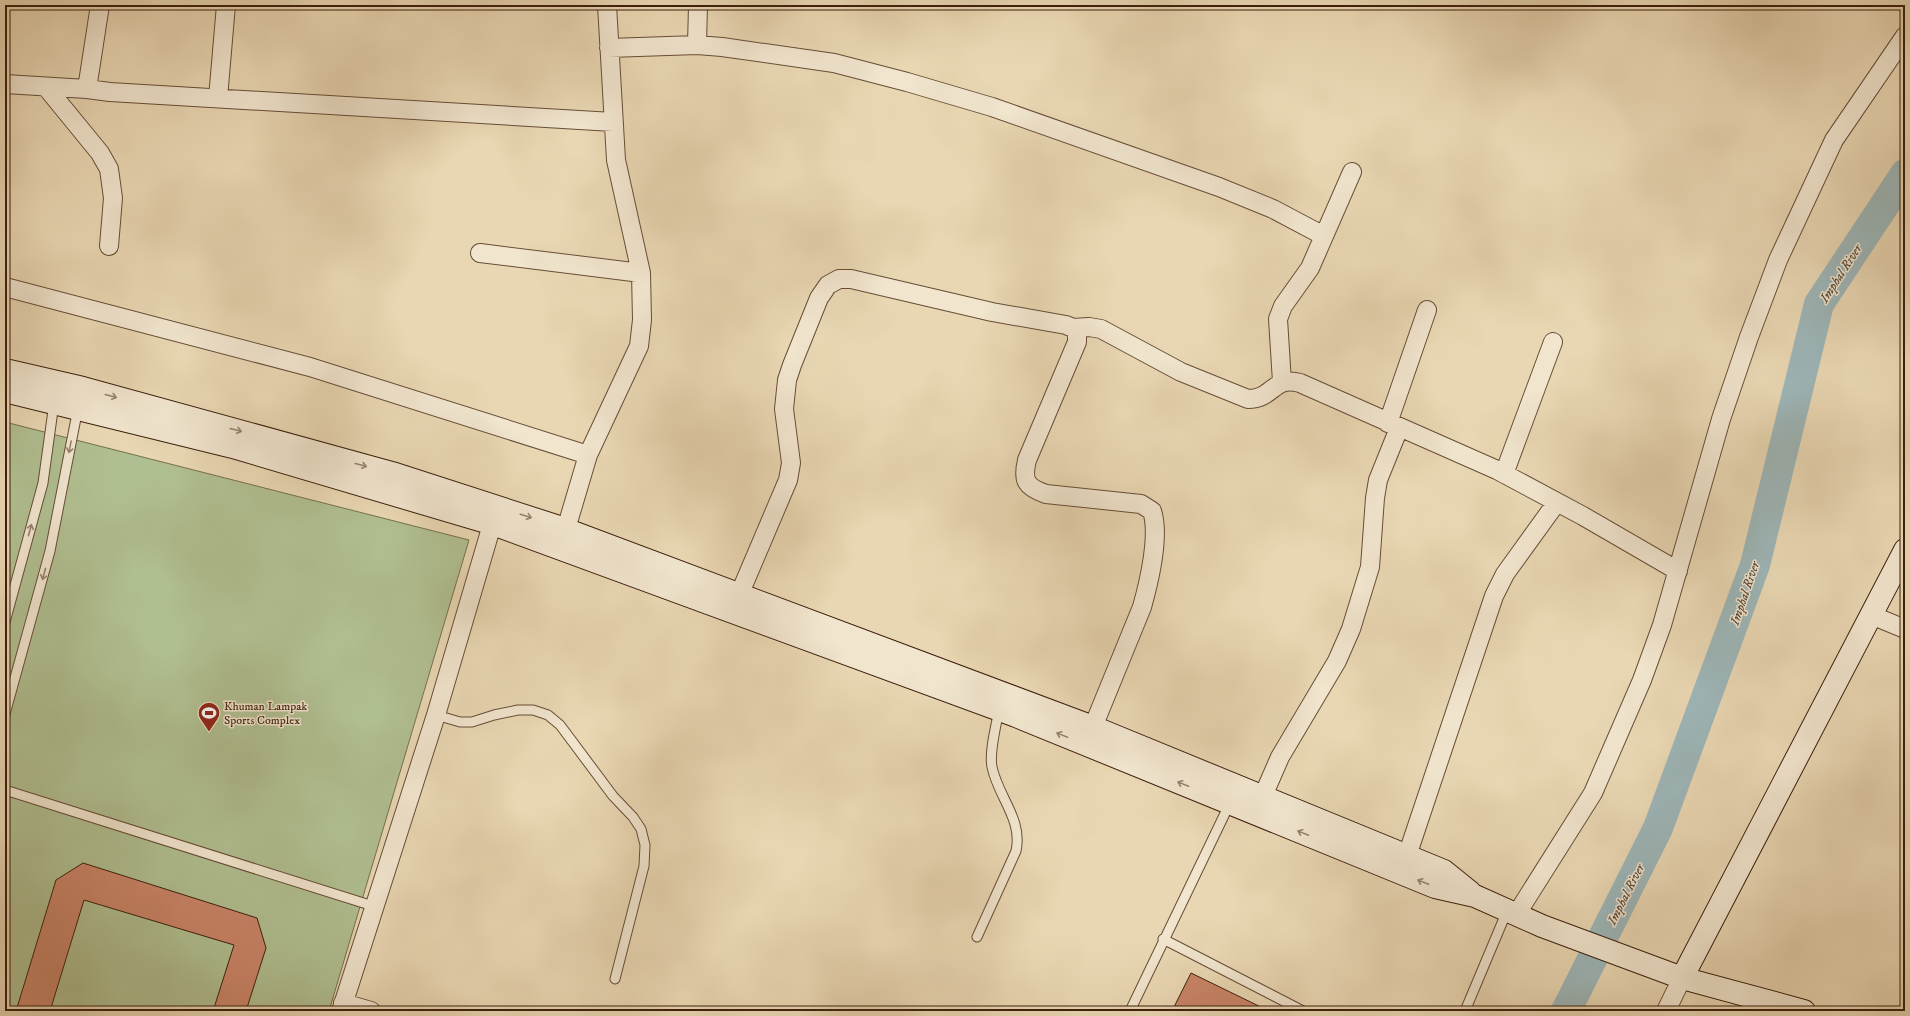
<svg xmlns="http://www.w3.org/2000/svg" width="1910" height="1016" viewBox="0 0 1910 1016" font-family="'IM FELL DW Pica',serif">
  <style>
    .green { fill: #b0bf91; stroke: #766f4f }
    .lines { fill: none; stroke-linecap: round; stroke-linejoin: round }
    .river { stroke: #9db6b8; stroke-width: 30 }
    .building { fill: #ca8569; stroke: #3c1f0d }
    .service-casing { stroke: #674d36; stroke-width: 11 }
    .minor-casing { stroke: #674d36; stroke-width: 20 }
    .secondary-casing { stroke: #3c1f0d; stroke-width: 24 }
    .service { stroke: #f1e5ce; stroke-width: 9 }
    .minor { stroke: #f1e5ce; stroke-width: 18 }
    .secondary { stroke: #f1e5ce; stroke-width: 22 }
    .oneway { stroke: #96826e }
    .labels { text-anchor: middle; stroke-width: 3; stroke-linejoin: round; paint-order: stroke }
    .poi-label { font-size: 12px; fill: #3c1f0d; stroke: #f1e5ce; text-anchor: start }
    .water-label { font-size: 13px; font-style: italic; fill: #594c40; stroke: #f1e5ce }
  </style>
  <rect width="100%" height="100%" fill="#e9d7b3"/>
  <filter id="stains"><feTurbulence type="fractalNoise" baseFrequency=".005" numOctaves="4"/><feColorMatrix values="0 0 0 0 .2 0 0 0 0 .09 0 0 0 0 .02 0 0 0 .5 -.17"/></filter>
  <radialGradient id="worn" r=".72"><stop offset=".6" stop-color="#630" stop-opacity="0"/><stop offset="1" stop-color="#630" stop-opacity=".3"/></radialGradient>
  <path class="green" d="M5,422L469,540L329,1011H5Z"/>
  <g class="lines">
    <path class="river" d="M1566,1011L1658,828L1755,565L1819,304L1905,174"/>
  </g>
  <path class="building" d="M83,863L257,918L266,948L246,1011H213L234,945L84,900L50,1011H16L56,880Z
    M1191,973L1269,1011H1172Z"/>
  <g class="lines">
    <g class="service-casing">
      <path id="service" d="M5,622L43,483L54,403
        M5,714L50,551L78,408
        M436,715L460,722H472L494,715L518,710H533L548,715L560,725L613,796L633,817L641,829L645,845L644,866L615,979
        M5,790L373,906
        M977,937L1016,851C1023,819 998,797 992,767C989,752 996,726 999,710
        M1163,939L1303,1011
        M1130,1011L1230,803
        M1465,1011L1507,911"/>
    </g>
    <g class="minor-casing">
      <path id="minor" d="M100,5L87,89L110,92L613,122
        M697,45L698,5
        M609,48L697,45L722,47L834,63L907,82L992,107L1219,187L1273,209L1324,236
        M5,84L87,89
        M46,87L100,153L109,169L113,198L109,246
        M218,98L226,5
        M480,253L641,273
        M5,287L310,367L588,455
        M1073,328L1089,327L1101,329L1181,372L1248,399C1274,399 1273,375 1300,383L1497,470L1583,516L1678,571
        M1282,382L1278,319L1283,306L1310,268L1352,172
        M1388,423L1427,310
        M1504,474L1553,342
        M561,541L566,529L588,455L639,346L642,320L641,273L616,160L607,5
        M734,607L788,480L791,463L784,409L787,380L792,365L819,298L828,285L839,279H851L992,312L1066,325L1073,328L1077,333V342L1027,460C1022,481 1026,487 1046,494L1141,504L1152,511C1160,535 1149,582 1142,607L1093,727
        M1871,615L1905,629
        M1263,796L1280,757L1337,661L1351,629L1370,567L1375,498L1378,480L1399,428
        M1407,856L1494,596L1505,574L1557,502
        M1516,915L1593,793L1642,680L1662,625L1721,419L1749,337L1778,260L1834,140L1905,36
        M343,1003L371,1011
        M341,1011L436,715L496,511
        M1666,1011L1682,978"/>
    </g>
    <g class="secondary-casing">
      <path id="secondary" d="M5,370L83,388L392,473L562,528L1093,727L1444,871L1470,892
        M5,391L233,447L493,524L1016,716L1435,887L1475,896L1542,926L1682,978L1804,1011
        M1682,978L1905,550"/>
    </g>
    <use href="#service" class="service"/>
    <use href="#minor" class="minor"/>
    <use href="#secondary" class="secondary"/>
  </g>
  <defs><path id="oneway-shaft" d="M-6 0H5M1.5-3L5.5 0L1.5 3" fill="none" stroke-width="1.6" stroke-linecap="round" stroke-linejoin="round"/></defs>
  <g class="oneway">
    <use href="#oneway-shaft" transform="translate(111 396) rotate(15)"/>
    <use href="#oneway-shaft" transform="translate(236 430) rotate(15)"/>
    <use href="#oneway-shaft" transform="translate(70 447) rotate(101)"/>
    <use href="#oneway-shaft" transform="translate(361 465) rotate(15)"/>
    <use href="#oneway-shaft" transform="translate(526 516) rotate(18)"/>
    <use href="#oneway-shaft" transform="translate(30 530) rotate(-75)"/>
    <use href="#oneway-shaft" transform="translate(44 574) rotate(105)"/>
    <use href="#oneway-shaft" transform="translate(1062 735) rotate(-158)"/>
    <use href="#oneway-shaft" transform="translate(1183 784) rotate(-158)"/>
    <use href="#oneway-shaft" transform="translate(1303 833) rotate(-158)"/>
    <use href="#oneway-shaft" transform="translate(1423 882) rotate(-158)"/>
  </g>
  <defs>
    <g id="stadium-pin" transform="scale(1.15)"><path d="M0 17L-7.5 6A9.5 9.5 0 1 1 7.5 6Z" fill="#8f2418" stroke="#f1e5ce"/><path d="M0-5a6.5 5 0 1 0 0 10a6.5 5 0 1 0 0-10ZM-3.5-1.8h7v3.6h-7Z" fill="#fff"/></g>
  </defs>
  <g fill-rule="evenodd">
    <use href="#stadium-pin" x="209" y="713"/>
  </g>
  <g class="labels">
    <g class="poi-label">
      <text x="224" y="710">Khuman Lampak<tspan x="224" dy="14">Sports Complex</tspan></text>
    </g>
    <g class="water-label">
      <text transform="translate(1840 273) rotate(-57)" y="5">Imphal River</text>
      <text transform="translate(1744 593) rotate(-71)" y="5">Imphal River</text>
      <text transform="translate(1625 894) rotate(-63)" y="5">Imphal River</text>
    </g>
  </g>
  <rect width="1910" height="1016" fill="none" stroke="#e9d7b3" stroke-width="20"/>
  <rect x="6" y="6" width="1898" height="1004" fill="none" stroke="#3c1f0d" stroke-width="2"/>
  <rect x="10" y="10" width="1890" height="996" fill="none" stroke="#3c1f0d"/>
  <rect width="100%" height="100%" filter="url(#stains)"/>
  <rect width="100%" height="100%" fill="url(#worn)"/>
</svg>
